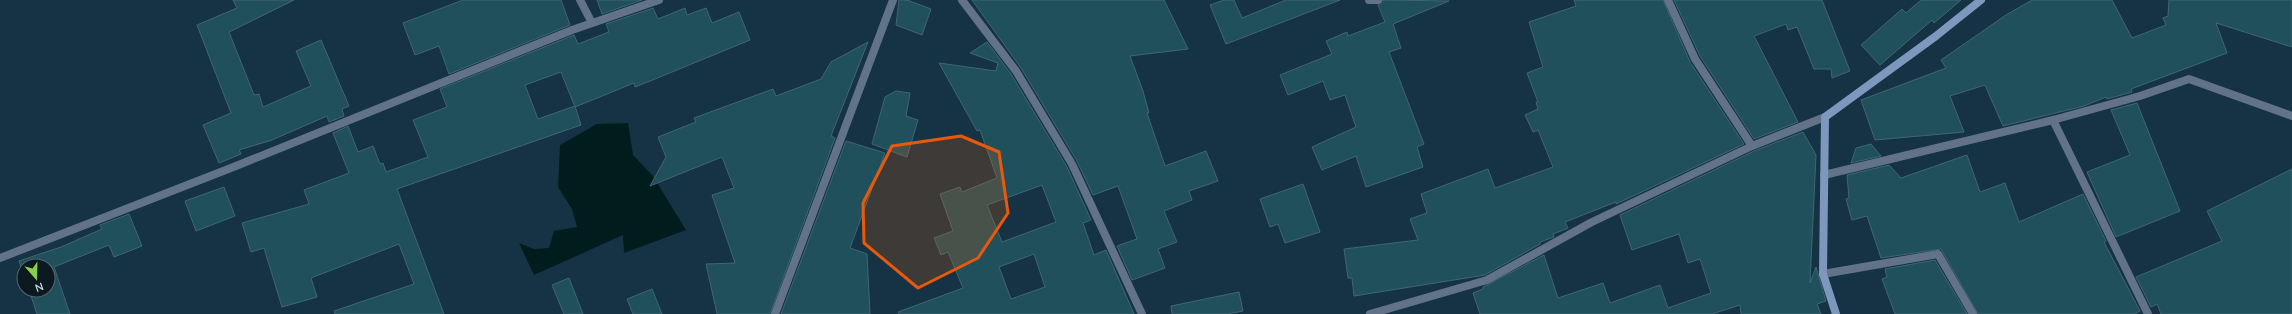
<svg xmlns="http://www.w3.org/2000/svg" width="2292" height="314" viewBox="0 0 2292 314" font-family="Quicksand,sans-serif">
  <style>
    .water { fill: #001c1c }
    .building { fill: #20505c; stroke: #3f6771; fill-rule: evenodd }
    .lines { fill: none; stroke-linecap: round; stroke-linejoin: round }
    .street { stroke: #627289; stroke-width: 8 }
    .secondary { stroke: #7e97bc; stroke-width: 8 }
    .marked { fill: #e8590c; fill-opacity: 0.2; stroke: #e8590c; stroke-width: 3; stroke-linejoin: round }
  </style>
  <rect width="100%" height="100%" fill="#153344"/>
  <path class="water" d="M628,123L633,155L653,176L686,230L624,253L623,235L534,275L519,243L534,249L549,248L554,231L577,227L572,209L558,187L560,145L597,124Z"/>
  <path class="building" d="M233,0H294L229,32L254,95L259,94L263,107L311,86L296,51L321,40L349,106L342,109L344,116L329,122L327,116L272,140L239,150L241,154L219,163L203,125L231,113L197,25L237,8Z
    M463,0H561L570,25L449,74L439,46L415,55L403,23Z
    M597,0H642L602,14Z
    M899,0H907L931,9L922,35L896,25Z
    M972,0H1164L1188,49L1130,56L1143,91L1149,113H1147L1165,166L1206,151L1218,181L1189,191L1192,200L1164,211L1177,242L1158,249L1165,268L1132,280L1117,246L1137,239L1118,186L1093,195L1077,161L1021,68Z
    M1224,0H1234L1242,18L1286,0H1340L1226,44L1210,5Z
    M1383,0L1449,1L1393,24L1401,48L1389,52L1424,144L1417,147L1423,167L1366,187L1356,156L1322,170L1312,147L1356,127L1345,95L1330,100L1323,81L1288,95L1280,75L1332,54L1326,41L1347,32L1348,36L1385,22L1378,5Z
    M1574,0H1663L1690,62L1744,144L1616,204V202L1565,222L1568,228L1553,234L1554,237L1540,242V244L1485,275L1354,296L1352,278H1348L1344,249L1418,240L1410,219L1427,213L1421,194L1488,169L1495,188L1553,167L1538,130L1533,132L1525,115L1538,109L1536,102H1538L1527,73L1543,67L1529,22L1576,6Z
    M1674,0H1822L1850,71L1832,78L1831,69H1814L1797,27L1788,30L1786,24L1754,36L1798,122L1754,139L1700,56Z
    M1921,0H1961L1934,23L1932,20L1880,65L1861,45L1902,9L1906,13Z
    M2032,0H2112L2132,38L2166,25L2163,18L2168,16L2169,0H2292V47L2216,23L2227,53L2131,89L2132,92L2107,99L2106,97L2084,106L2003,126L1985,85L1950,96L1964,132L1875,140L1861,100L1946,68L1941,60L2006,15Z
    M653,8L658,19L685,8L687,15L706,8L712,23L739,12L750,40L655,79L635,87L634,83L575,107L561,72L525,85L538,119L575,106L581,125L397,189L444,314H335L334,311L414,284L399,244L311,278L317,297L282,307L264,248L251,252L242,223L309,204L304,190L349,173L333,133L348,126L358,152L373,146L380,164L383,163L386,172L428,157L413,120L447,107L440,89L574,35L578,44L609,32L606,24Z
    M868,42L831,136L835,138L770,314H717L706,264L735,263L712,195L734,188L722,157L650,186L666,157L658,137L696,122L694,118L773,89L776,96L821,79L831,62Z
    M987,42L1011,74L1067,167L1091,220L1083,223L1094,255L1106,250L1134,314H899L898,312L963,288L948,252L941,255L934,238L953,231L940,194L960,187L962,192L997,178L980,130L977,131L939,63L996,71L998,63L970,53ZM1042,185L1056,222L1002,242L987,205ZM1034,254L1045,287L1011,299L999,267Z
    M896,91L910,93L906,116L918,120L907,157L872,144L885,97Z
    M2137,103L2180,211L2116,237L2087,172L2130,155L2111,110Z
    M1803,132L1816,155L1810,283L1816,267L1826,301L1817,304L1821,314H1741L1740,305L1712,314H1480L1473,293L1483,289V287L1544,255L1558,298L1603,283L1610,303L1660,285L1668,308L1711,293L1700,259L1688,263L1679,234L1632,250L1620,215L1754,151Z
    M846,141L885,153L850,248L867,254L870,314H781Z
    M1871,144L1881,156L1851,163L1856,148Z
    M1967,155L1980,192L2005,183L2019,222L2083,194L2106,241L2104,242L2140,311L2134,314H1978L1941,249L1881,258L1867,216L1852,220L1846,199L1849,198L1847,175L1889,165L1901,178Z
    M2292,169V314H2161L2157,304L2151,307L2136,277L2222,241L2207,211Z
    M1303,184L1320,232L1285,243L1278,224L1270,227L1260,199Z
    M224,187L235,216L196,231L185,201Z
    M129,214L142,246L114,257L109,245L54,267L70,314H37L29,290H48V266H24V276L19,261L61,247L102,229L100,225Z
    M1935,260L1967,314H1895L1882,279L1887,277L1885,269Z
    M569,278L583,314H564L552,285Z
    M652,289L662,314H633L627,299Z
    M1239,292L1243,311L1227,314H1172L1171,306Z"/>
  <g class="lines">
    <path class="street" d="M580,0L592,23
      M962,0L1016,71L1072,164L1142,314
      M1369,0H1378
      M1668,0L1695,59L1752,146
      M2053,120L2148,314
      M1824,175L2053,120L2140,96L2189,79L2292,116
      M0,258L236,166L572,30L659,0
      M1823,274L1938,254L1973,314
      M775,314L893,0
      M1370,314L1487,280L1592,222L1752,146L1825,117"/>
    <path class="secondary" d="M1836,314L1823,274L1825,117L1936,36L1981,0"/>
  </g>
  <path class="marked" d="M961,136L999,152L1008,213L978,258L918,288L864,243L863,203L892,146Z"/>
  <g transform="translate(36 278) rotate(160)"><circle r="19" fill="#0c1921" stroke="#56646d"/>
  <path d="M0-3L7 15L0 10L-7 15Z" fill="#88cf4a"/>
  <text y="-6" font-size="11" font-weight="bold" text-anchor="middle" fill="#c4d4df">N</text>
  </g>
</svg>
